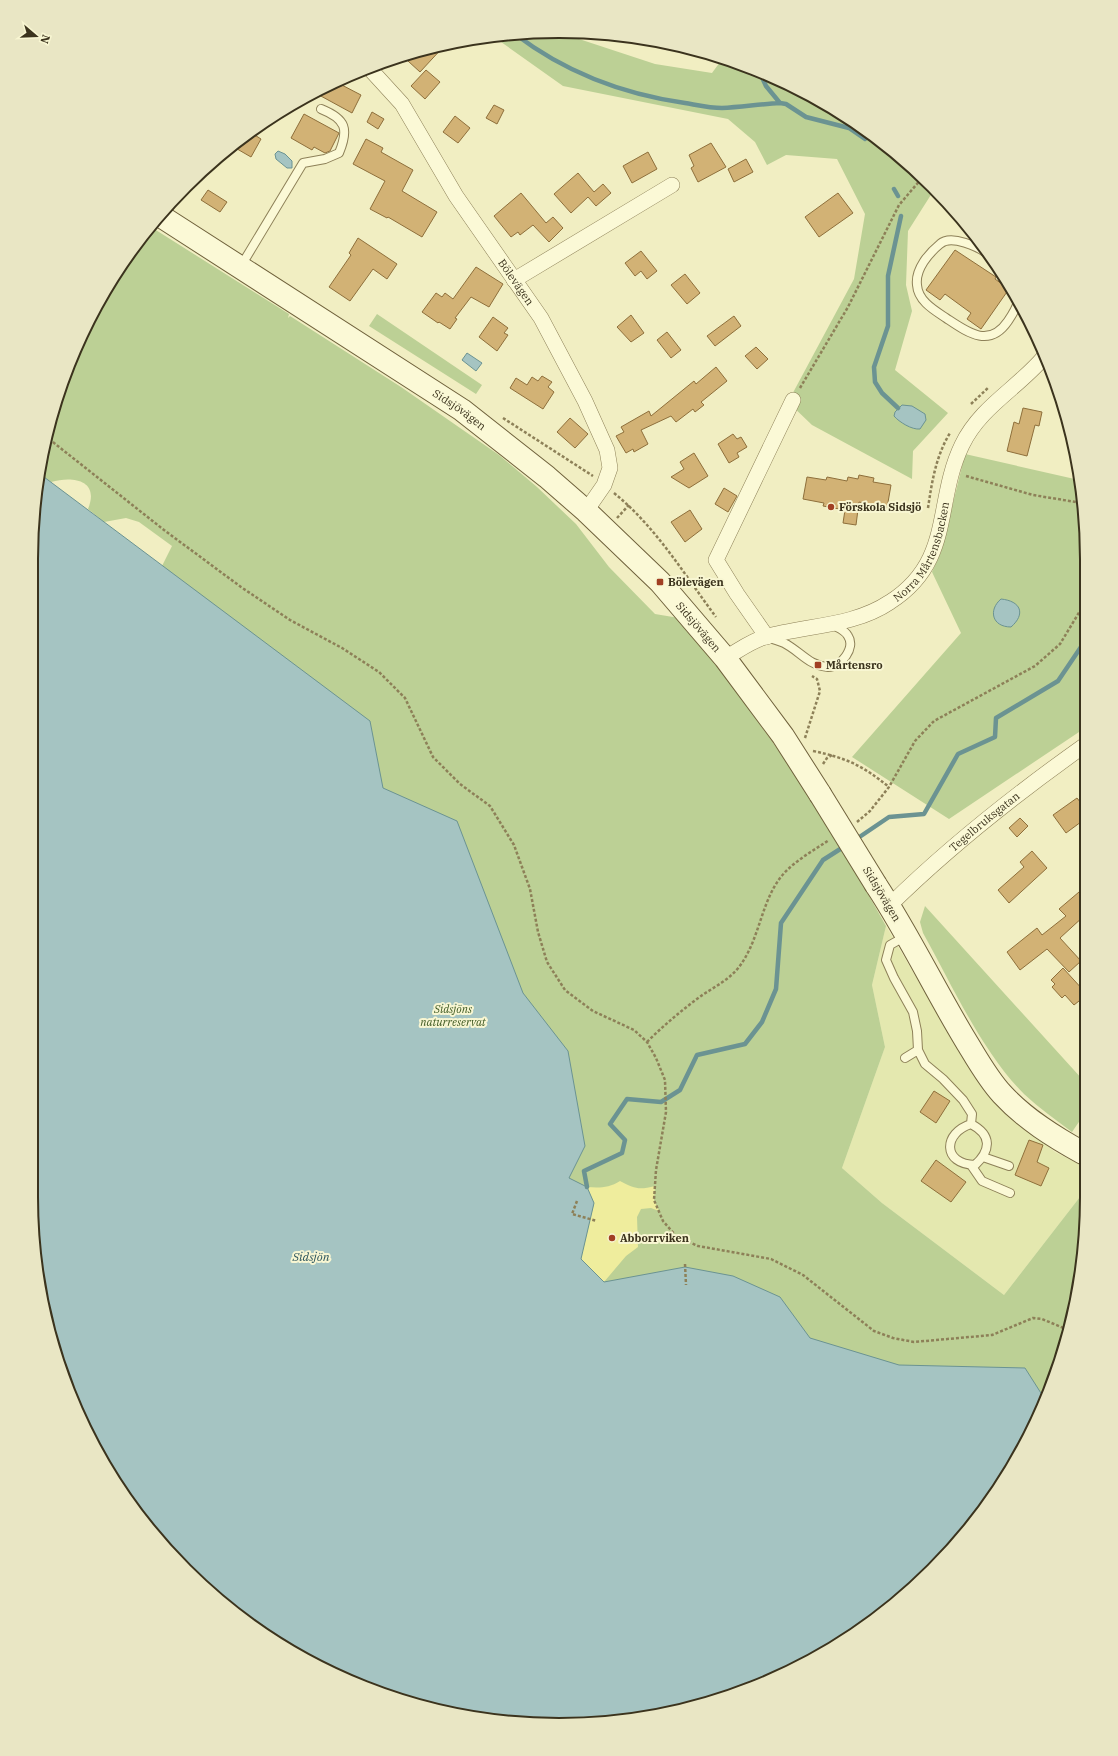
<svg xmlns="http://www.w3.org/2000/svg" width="1118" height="1756" viewBox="0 0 1118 1756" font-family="'IBM Plex Serif',serif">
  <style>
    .farmland { fill: #e4e8af }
    .green { fill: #bcd095 }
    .sand { fill: #efed9d }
    .water { fill: #a5c4c2; stroke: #6b9392 }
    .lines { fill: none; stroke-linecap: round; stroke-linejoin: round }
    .stream { stroke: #6b9392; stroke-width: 4.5 }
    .building { fill: #d2b275; stroke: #8e6f3b }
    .lane-casing { stroke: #8d8058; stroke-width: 10 }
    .street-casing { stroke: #8d8058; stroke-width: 16 }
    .secondary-casing { stroke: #6f613b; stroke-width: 24 }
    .path { stroke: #8d8058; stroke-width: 2.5; stroke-dasharray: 3 2; stroke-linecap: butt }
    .lane { stroke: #fbf9d6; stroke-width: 8 }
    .street { stroke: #fbf9d6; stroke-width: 15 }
    .secondary { stroke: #fbf9d6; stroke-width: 22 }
    .secondary-bridge-casing { stroke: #6f613b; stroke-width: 24; stroke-linecap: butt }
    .secondary-bridge { stroke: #fbf9d6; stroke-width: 22 }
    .poi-dot { fill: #a13f23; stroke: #f8f6d2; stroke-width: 1.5 }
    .labels { text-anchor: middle; stroke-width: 4; stroke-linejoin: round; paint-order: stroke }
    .street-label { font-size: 11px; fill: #3b331d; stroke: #f8f6d2 }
    .poi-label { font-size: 11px; font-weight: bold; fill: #3b331d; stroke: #f8f6d2; text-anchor: start }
    .park-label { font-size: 11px; font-style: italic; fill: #3e5922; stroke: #f8f6d2 }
    .water-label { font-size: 12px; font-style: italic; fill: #2b545c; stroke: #f8f6d2 }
    .rim { fill: none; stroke: #3b331d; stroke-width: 2 }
  </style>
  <rect width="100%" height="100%" fill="#f1eec2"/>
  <path class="farmland" d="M886,926L974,1076L1005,1113L1055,1152L1083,1166V1193L1004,1295L882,1203L842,1168L885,1047L872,985Z"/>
  <path class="green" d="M524,32L569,34L576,38L655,64L712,73L723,58L729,59L823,102L907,162L934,190L908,231L906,285L912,311L895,370L948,413L913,451L912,479L812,425L788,402L854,279L865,214L837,159L786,155L767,165L755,142L728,119L563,86L494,37Z
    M151,227L289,314L288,318L290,316L401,387L499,455L537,487L576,524L609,567L655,614L697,621L754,716L820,809L886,926L872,985L885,1047L842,1168L882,1203L1004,1295L1083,1193V1266L1047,1399L1016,1461L956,1545L852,1636L761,1685L696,1707L628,1721L525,1724L389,1697L295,1654L237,1616L162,1545L120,1491L59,1367L36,1266V490L158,574L172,546L139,522L126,518L104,522L88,509C100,480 73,476 51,482L40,474L71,357L102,295Z
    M377,314L482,385L476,394L369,326Z
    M965,454L1079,480L1086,525L1085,728L949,819L852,757L961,633L932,572L941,552Z
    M925,906L1083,1080V1116L1072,1132C1056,1120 1039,1108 1024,1094C982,1052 952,985 923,933L920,922Z"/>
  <path class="sand" d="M620,1181C635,1189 639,1190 655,1186L654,1200L659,1211L651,1208L641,1209L637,1217L638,1247L626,1256L604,1282L580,1259L594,1204L587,1187C599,1188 609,1188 620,1181Z"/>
  <path class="water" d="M278,151L285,154L292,161V168H287L276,159L275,154Z
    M467,353L482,363L476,371L462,360Z
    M902,405L912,406L925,414L926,420L920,429C912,430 899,422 894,416L895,412Z
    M40,474L370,721L383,788L457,821L523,993L568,1051L585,1146L569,1178L587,1187L594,1203L581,1259L604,1282L685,1267L733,1276L780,1297L810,1338L899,1365L1025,1368L1046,1401L1016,1461L956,1545L852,1636L761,1685L696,1707L628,1721L525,1724L389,1697L295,1654L237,1616L162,1545L120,1491L59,1367L36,1266V490Z
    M1001,599C1021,601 1026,614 1011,627C992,627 988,610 1001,599Z"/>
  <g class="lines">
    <path class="stream" d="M515,34C566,73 622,94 685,103C697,105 710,108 722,108C741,107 761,104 780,103
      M760,73L766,86L780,103L786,104L806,117L849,128L865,139
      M894,189L898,196
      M898,408L882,393L875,382L874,367L888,326V276L901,216
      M855,840L889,817L924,814L958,754L995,737L996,718L1058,681L1085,641
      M587,1187L584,1171L622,1153L625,1140L610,1124L627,1099L661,1102L680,1090L697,1055L745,1044L762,1022L776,989L781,923L823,860L845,846"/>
  </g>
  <path class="building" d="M445,45L420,72L408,61L418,50Z
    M426,70L440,82L425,99L411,86Z
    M336,82L361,95L352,113L319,95L324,86Z
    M494,105L504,110L497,124L486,118Z
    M372,112L384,119L378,129L367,122Z
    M304,114L339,133L330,151L325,153L314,147L312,150L291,138Z
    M455,116L470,128L458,143L443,132Z
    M250,132L261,139L251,157L232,146Z
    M366,139L383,148L381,152L413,170L402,191L437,212L422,237L388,217L387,218L370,209L385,181L353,164Z
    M711,143L726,167L698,182L691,168L694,166L689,155Z
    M648,152L657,169L632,183L623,166Z
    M746,159L753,172L734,182L728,169Z
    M578,173L594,192L603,184L611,193L596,206L588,197L571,213L554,194Z
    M208,190L227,202L220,212L201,200Z
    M521,193L546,223L553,217L563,228L549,242L533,225L520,235L518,232L511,237L494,216Z
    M838,193L853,213L819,237L805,217Z
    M358,238L397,264L387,279L373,269L350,301L329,287L351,255L349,253Z
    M955,250L996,277L995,279L1009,289L981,329L967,319L971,313L945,294L940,300L926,290Z
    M641,251L657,271L647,279L641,271L635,276L625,263Z
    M476,267L503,284L489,307L471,297L455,318L457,319L450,329L439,322L438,323L422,312L436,293L442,297L445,293L453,299Z
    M685,274L700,293L687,304L671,285Z
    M631,315L644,333L631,342L617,327Z
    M734,316L741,326L715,346L707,336Z
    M493,317L508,328L504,333L508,335L497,351L479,337Z
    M667,332L681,350L671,358L657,340Z
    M756,347L768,359L757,369L745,356Z
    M716,367L727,381L701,402L704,405L695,412L693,409L676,422L671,416L641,430L648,444L634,452L633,449L626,453L616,436L624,432L621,427L649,411L651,416L694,381L696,384Z
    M542,376L552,382L548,387L554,392L543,409L510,388L516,378L527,385L532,377L538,381Z
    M1023,408L1042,412L1039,426L1035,425L1027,456L1007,451L1014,422L1019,424Z
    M570,418L588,434L575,448L557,432Z
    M733,434L737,439L741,437L747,447L737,453L739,457L729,463L718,444Z
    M694,453L708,476L689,488L671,477L684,469L680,462Z
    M859,475L874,478L873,482L891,485L887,508L859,502L856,525L843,523L845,510L823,506L824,503L803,499L807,477L826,480L827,477L847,481L848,477L858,479Z
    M724,488L737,496L728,512L715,504Z
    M690,510L702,529L685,542L671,522Z
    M1077,798L1085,808V819L1066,833L1053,815Z
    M1020,818L1028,826L1017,837L1009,828Z
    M1032,851L1047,868L1009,903L998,890L1024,867L1020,862Z
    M1079,892L1084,899V916L1060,938L1081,961L1069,972L1047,949L1020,970L1007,952L1037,928L1042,935L1066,916L1059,909Z
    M1063,968L1084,991V997L1074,1005L1065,995L1062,998L1052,987L1055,984L1051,980Z
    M934,1091L950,1101L936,1123L920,1112Z
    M1029,1140L1043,1145L1037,1162L1049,1168L1041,1186L1015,1175Z
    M936,1160L966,1182L951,1202L921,1181Z"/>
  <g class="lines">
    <g class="lane-casing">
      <path id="lane" d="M989,255C979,247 951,234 940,244C929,253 915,269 917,285C918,301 934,310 946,318C967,332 989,349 1008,321C1012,315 1016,309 1018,302
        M241,266L303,163L325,159L339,153C349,129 346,119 321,109
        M770,638C775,640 780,641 784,643C800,651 809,666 828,667C841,667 856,648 848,636C845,630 838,628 833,625
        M906,936L890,945L886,960L894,978L913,1012L917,1031L918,1050L925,1064L943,1079L963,1100L972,1114L971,1124
        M905,1058L918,1050
        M971,1124C992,1135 991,1150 975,1165C942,1164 943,1133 971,1124Z
        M983,1157L1009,1166
        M971,1165L982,1181L1010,1193"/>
    </g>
    <g class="street-casing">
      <g id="street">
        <path id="s1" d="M370,69L402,104L456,196L541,318L585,401L607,450L610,468L604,485L586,511"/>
        <path d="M514,280L672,185"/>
        <path d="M767,637L737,594L716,560L793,400"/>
        <path id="s2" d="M725,658C738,651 751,641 765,637C806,625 853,627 890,602C954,561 934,503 962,445C980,407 1018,388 1044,357"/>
        <path id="s3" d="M890,905C950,846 1016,794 1085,745"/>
      </g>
    </g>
    <g class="secondary-casing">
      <g id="secondary">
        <path id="s4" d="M159,215L462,410L547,477L586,511L660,582L725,658L783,736L820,794"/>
        <path d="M876,885C909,935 935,990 966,1041C977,1059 988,1079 1002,1094C1025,1119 1054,1137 1083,1153"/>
      </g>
    </g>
    <path class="path" d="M1034,346L1038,340
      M800,388L848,307L899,205L922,178
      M971,404L989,387
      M503,418L593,476
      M49,439L164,530L241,587L290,620L342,648L379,672L405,698L433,757L460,784L490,806L514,845L530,889L538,932L547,962L565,990L593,1011L634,1030L647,1042L656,1058L665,1080L666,1112L656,1170L654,1200L663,1221L676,1236L698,1246L771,1259L803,1275L874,1331L893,1338L914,1342L992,1335L1033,1318L1042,1319L1066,1329
      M966,476L1033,495L1082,503
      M614,493C656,527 684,574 716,617
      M928,508C932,481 936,456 950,433
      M617,518L629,505
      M805,738L820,691L817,679L812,676
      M813,751C847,758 863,766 889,787
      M823,764L827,758L832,755
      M857,822L870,811L889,787L915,741L934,721L1035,666L1060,644L1086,601
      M647,1042C664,1025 682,1010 701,996C714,987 729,980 739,967C758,942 760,910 776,884C788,864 810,853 829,840
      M577,1201L572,1214L597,1221
      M685,1264L686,1285"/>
    <use href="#lane" class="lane"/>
    <use href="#street" class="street"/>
    <use href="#secondary" class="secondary"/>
    <g class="secondary-bridge-casing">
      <path id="secondary-bridge" d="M820,794L876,885"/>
    </g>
    <use href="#secondary-bridge" class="secondary-bridge"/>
  </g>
  <g class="poi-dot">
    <circle cx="831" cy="507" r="4"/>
    <rect x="656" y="578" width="8" height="8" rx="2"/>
    <rect x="814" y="661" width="8" height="8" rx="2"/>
    <circle cx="612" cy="1238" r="4"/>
  </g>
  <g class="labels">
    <g class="street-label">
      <text dy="4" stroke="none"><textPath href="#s1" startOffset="259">Bölevägen</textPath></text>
      <text dy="4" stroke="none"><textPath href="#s4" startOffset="358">Sidsjövägen</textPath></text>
      <text dy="4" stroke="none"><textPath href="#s2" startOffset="238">Norra Mårtensbacken</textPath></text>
      <text dy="4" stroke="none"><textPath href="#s4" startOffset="682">Sidsjövägen</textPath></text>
      <text dy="4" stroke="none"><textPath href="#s3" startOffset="126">Tegelbruksgatan</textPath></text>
      <text transform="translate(882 894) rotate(59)" y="4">Sidsjövägen</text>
    </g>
    <g class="poi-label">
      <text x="839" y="511">Förskola Sidsjö</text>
      <text x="668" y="586">Bölevägen</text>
      <text x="826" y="669">Mårtensro</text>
      <text x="620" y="1242">Abborrviken</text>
    </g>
    <g class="park-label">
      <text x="453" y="1013">Sidsjöns<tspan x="453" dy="13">naturreservat</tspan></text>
    </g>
    <g class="water-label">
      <text x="311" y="1261">Sidsjön</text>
    </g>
  </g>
  <path d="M0 0H1118V1756H0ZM559 38H559A521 521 0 0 1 1080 559V1197A521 521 0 0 1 559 1718H559A521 521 0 0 1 38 1197V559A521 521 0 0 1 559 38Z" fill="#e9e6c4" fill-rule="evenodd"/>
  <path class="rim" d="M559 38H559A521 521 0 0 1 1080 559V1197A521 521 0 0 1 559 1718H559A521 521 0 0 1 38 1197V559A521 521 0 0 1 559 38Z"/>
  <g transform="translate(36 36) rotate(109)" stroke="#f8f6d2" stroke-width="3" paint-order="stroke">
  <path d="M0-3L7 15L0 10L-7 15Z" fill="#3b331d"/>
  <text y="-6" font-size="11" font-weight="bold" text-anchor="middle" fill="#3b331d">N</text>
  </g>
</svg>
